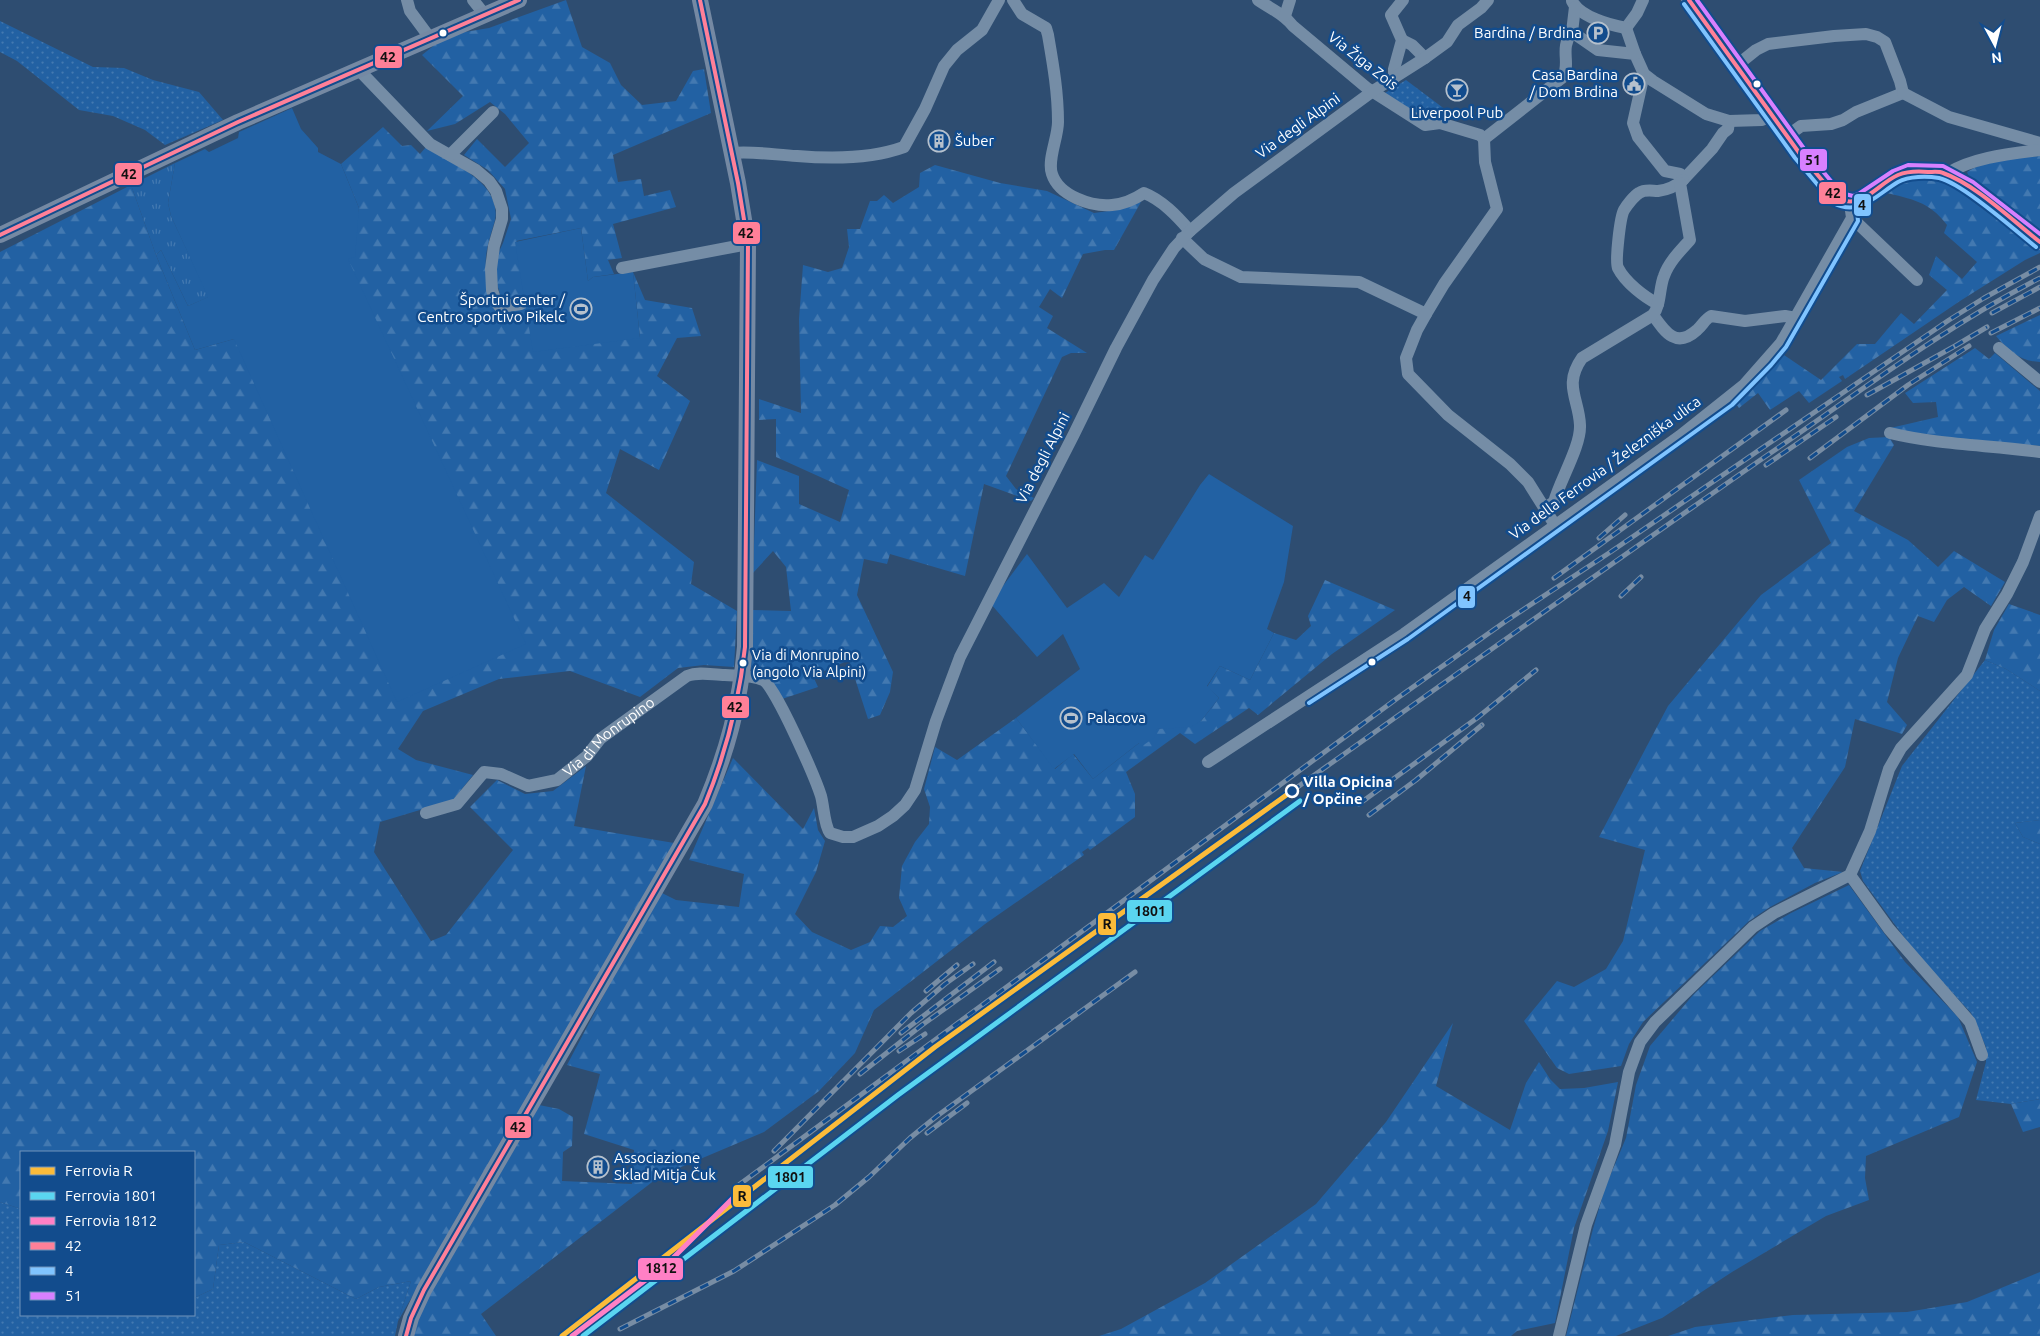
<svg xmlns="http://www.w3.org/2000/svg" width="2040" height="1336" viewBox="0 0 2040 1336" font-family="Ubuntu,sans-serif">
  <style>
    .grass { fill: url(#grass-dots) }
    .forest { fill: url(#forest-firs) }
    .park { fill: url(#park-tufts) }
    .pitch { fill: #2261a3 }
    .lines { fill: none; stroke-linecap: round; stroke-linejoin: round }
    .minor { stroke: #758da6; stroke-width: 12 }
    .major { stroke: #7589a3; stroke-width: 16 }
    .rail-casing { stroke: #788da4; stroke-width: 5 }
    .rail { stroke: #124c8d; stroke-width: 3; stroke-dasharray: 9; stroke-linecap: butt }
    .bus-1-casing { stroke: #124c8d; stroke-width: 8 }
    .bus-2-casing { stroke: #124c8d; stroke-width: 8 }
    .bus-3-casing { stroke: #124c8d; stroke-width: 8 }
    .bus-1 { stroke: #ff8098; stroke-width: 4 }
    .bus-2 { stroke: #80c4ff; stroke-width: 4 }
    .bus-3 { stroke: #d880ff; stroke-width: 4 }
    .rail-1-casing { stroke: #124c8d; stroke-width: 9 }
    .rail-2-casing { stroke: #124c8d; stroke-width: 9 }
    .rail-3-casing { stroke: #124c8d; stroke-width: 9 }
    .rail-1 { stroke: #fbbb3a; stroke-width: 5 }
    .rail-2 { stroke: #5ad5f0; stroke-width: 5 }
    .rail-3 { stroke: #ff80c5; stroke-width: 5 }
    .bus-dot { fill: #fff; stroke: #124c8d; stroke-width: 2 }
    .stop-dot { fill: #124c8d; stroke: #fff; stroke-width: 2.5 }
    .labels { text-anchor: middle; stroke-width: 5; stroke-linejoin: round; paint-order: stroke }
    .bus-label { font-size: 14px; fill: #fff; stroke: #124c8d; text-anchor: start }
    .poi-label { font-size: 15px; fill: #fff; stroke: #124c8d; text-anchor: end }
    .street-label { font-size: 15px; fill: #fff; stroke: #124c8d }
    .stop-label { font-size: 15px; font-weight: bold; fill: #fff; stroke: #124c8d; text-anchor: start }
    .line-badge { stroke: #124c8d; stroke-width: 2 }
    .pale-badge-label { font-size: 14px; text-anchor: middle; font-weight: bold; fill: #111 }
  </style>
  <defs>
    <pattern id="grass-dots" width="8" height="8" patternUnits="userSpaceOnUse" patternTransform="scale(1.25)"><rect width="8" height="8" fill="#2261a3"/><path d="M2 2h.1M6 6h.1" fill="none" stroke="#4379b1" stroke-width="1.8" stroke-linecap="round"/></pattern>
    <pattern id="forest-firs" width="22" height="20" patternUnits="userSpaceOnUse" patternTransform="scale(1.25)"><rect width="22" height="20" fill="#2261a3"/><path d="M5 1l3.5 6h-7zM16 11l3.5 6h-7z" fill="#4379b1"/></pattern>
    <pattern id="park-tufts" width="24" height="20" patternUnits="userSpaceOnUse" patternTransform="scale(1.25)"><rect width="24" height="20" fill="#2261a3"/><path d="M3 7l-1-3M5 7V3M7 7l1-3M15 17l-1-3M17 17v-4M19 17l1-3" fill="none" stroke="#4379b1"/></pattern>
  </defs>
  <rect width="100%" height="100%" fill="#2e4d71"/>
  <path class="grass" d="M0,21L93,67L124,68L153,80L199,92L223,120L165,145L145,130L113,116L79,110L17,61L0,52Z
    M1406,80L1450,113L1443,121C1420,121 1403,106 1385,93Z
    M1985,660L2006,669L2040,691V820L2015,823L2023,837L2040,844V1099L2011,1104L1976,1100L1986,1062V1047L1971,1013L1915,952L1863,881L1860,871L1902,766Z
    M0,1202L21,1209V1315H194V1298L213,1289L219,1245L244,1242L356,1299L379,1287L411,1281L398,1321L395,1336H0Z"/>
  <path class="forest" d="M566,0L582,47L610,63L621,85L642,105L676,101L693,71L704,69L711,113L613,155L618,182L641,179L644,196L670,190L676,207L613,224L622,258L608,260L614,274L593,277L588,281L581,228L516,241L640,338L633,272L645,300L692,308L701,336L677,338L657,376L690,401L659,470L620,449L606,493L694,562L691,584L737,611L734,667L704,665L678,668L640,697L570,671L499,679L423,711L398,749L416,760L473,775L453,800L380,822L374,852L431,941L446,935L513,850L470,807L497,780L525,794L553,791L586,766L574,826L674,843L398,1321L411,1281L379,1287L356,1299L244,1242L219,1245L213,1289L194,1298V1152H21V1209L0,1202V252L131,185L156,255L195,350L234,339L348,259L359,208L341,164L383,127L402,146L411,145L420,154L426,147C452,163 502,183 495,220C492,231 484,254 486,265C489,281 496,297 501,312L522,299L501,298L496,280V258L503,243L511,219L505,189L488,170L464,155L477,139L505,167L529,143L505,114L490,102L455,124L427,131L463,96L422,55L437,43L465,32L489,28Z
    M2040,156V253L2025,260L1960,301L1845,379L1843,375L1839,377L1842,381L1809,403L1799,391L1770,410L1758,393L1739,408L1734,401L1758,379L1781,353L1821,380L1857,344H1875L1901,313L1914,324L1947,290L1929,275L1936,256L1962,279L1977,262L1944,233L1947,225C1928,200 1912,200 1884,192L1909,178L1934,179L1956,189L1999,221L2009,207L1970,179L1967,172C1987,159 2017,158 2040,156Z
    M935,165L1000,183L1047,191L1094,213L1116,210L1141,202L1114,250H1105L1083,254L1062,298L1050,289L1039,307L1053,316L1047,328L1087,353H1071L1062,357L1006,476L1016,489L1034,498L1031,501L984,484L965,576L890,554L887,564L864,559L857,595L893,672L890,692L880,715L868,719L849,660L813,676L818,687L782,699L751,671L752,610L791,611L786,567L773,551L753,573L757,460L799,476V504L840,522L849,490L776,457V419L759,420V399L801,413L799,319L803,265L828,272L842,268L849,247L847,229H860L870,201H877L884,195L893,203L919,187L920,173Z
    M2040,315V362C2020,361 2008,351 1996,336Z
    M1975,348L1989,359L1995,353L2040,391V446L1952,438L1886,429L1938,417L1936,402L1913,403L1905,393Z
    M1889,437L1894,445L1854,511L1908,540L1938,567L1954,551L2005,582L1991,606L1964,587L1947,600L1934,622L1918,616L1898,658L1887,702L1907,725L1902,734L1855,719L1845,767L1792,848L1804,868L1843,872L1815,883L1770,907L1749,921L1643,1022L1629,1044L1621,1066L1569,1074L1557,1068L1524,1021L1557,981L1574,987L1606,969L1623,941L1645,850L1599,837L1668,706L1761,595L1831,543L1799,480L1847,447L1869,438Z
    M1325,580L1395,610L1332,654L1258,715L1249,708L1195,744L1180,733L1126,772L1135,794V817L1090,850L1088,848L1082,852L1084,855L985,924L874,1010L855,1053L819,1091L764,1132L660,1176L481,1314L496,1336H413L420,1311L539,1105L559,1109L573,1117L572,1146L563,1152L562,1181L632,1184L634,1150L584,1134L600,1074L567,1065L629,947L662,893L676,900L739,907L744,874L689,860L733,758L803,829L814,808L818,830L825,841L816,872L795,914L812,932L851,950L870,942L880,926L893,927L907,916L899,898L902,866L915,842L929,824L930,807L924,789L935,747L957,760L1016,718L1055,769L1073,754L1093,779L1157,729L1201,721L1219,698L1207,687L1220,666L1250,680L1274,633L1296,640L1311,626L1308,616Z
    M2009,604L2040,615V691L2006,669L1985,660L1994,630Z
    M2040,820V844L2023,837L2015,823Z
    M1849,885L1905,962L1958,1017L1977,1062L1959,1117L1866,1156L1865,1178L1869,1200L1826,1216L1732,1272L1662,1318L1616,1336H1566L1593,1229L1605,1188L1626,1138L1636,1085L1650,1046L1693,995L1760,931L1791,913Z
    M1453,1023L1436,1086L1510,1130L1526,1083L1539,1062L1550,1079L1560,1089L1584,1088L1618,1082L1608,1131L1574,1228L1555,1323L1517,1331L1511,1336H1099L1121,1329L1205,1283L1316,1204L1386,1122Z
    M2040,1099V1127L2023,1132L2011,1104Z
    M2040,1272V1336H1668L1695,1327L1793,1315L1907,1312L1967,1302Z"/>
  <path class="park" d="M175,163L168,203L171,216L209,297L188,306L161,250L156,255L131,185Z"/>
  <path class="pitch" d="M292,108L301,129L318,148V152L341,164L359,208L355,257L348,259L526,644L397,702L234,339L195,350L156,255L161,250L188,306L208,297L171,216L168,203L175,163L205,149L209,152L238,138L239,132Z
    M581,228L588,281L593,277L633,272L640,338L533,352L515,242Z
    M1209,474L1293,526L1284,582L1267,629L1274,633L1250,680L1220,666L1207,686L1219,698L1201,721L1191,727L1157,729L1154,738L1142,746L1139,743L1093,779L1074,754L1054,769L1016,718L1080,669L1063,634L1037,657L990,603L1027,554L1067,608L1104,583L1119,597L1145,555L1153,560L1200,485Z"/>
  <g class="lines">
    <g class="minor">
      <path d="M407,0L410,11L430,38"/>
      <path d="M473,0L485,15"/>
      <path d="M1013,0L1022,14L1046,28L1048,35C1053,64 1058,92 1058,122C1058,138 1047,160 1052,174C1059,196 1092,207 1112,205C1124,204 1135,199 1144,193C1162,200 1177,216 1190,231"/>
      <path d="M1258,0C1271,9 1284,14 1293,26L1367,88L1425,125L1440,123L1480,135L1484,139"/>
      <path d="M1572,1C1580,17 1610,25 1626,28L1637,13L1643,0"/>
      <path d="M1575,7L1572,32L1598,50L1635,54L1644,74L1653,81L1706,114L1729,121L1762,120L1772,115"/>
      <path d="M1285,16L1290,0"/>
      <path d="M1626,28L1635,54"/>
      <path d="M1402,40L1412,45L1425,58"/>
      <path d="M1736,66L1756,50L1768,44L1834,36L1866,34L1877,37L1885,42L1900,81L1903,93L1856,112L1843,120L1831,124L1801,126L1787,136"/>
      <path d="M358,69L430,144L476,170L489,181L496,191L502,209V219L494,246L491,269L492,290L496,302L500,307L521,304"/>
      <path d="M1644,74L1633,123L1638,137L1665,171L1680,174L1683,180L1712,149L1723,133L1728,129L1729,121"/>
      <path d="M1394,78V69L1402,40L1391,15L1403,0"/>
      <path d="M1903,93L1949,117L2040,143"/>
      <path d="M732,153C754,151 776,155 797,156C832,159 871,159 904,147L925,109L944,66L957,50L982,30L999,0"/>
      <path d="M450,155L493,112"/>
      <path d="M1948,173C1975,157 2009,154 2040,150"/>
      <path d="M1852,218L1917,280"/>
      <path d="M1182,238L1204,259L1241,277L1359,282L1426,314L1444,284L1497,209L1485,162L1484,139L1563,77C1571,62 1559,49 1572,32"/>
      <path d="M622,268L748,244"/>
      <path d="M1658,304C1644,297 1625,282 1618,268C1615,262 1620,217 1624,210C1627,205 1634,196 1639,193C1645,189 1652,191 1658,191C1667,190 1676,186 1683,180"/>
      <path d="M1426,314L1417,330L1406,358L1408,374L1448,415L1510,464L1528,482L1555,525"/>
      <path d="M1653,315C1665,332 1676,349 1697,330C1703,325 1705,319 1711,316L1745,321L1785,316L1796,318"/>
      <path d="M1999,348L2040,382"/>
      <path d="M1890,433C1939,445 1990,445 2040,452"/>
      <path d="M1545,508L1554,502C1560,480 1581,446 1580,425C1579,399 1563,385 1582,358L1653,315C1661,305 1659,288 1664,276C1669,262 1680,251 1690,240L1680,183"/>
      <path d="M1208,762L1404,634L1680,436L1744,385L1781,343L1852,218L1850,203"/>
      <path id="s1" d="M426,813L457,804L484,772L501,774L528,786L557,780L587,756L600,739L611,731L687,676C700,671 712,675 725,675C737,676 752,675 763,680C775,685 816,780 821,796C824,807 824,825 830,833L843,837H853L878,826L893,816L905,805L915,790L936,721L960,657L1074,434L1116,348L1153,280L1174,248L1190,231L1234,193L1373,91L1425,58L1447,42L1458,25L1481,8L1488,0"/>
      <path d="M1850,875L1889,929L1970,1022L1982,1055"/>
      <path d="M1559,1336L1586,1225L1615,1145L1629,1072L1640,1042L1655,1022L1753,927L1774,913L1850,875L1870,831L1889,769L1901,748L1967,675L1985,629L2007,594L2023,562L2040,516"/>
    </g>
    <path class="major" d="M1689,0L1800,154L1824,184L1837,198L1843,201L1854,202L1863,199L1896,176L1910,171L1942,172L1970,187L2040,242
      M0,235L238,122L519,0
      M406,1336L411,1318L424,1290L705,804C727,752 740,704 745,647L748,244L738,183L700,0"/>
    <g class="rail-casing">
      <path id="rail" d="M1992,313L2040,287
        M1991,333L2040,308
        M1955,346L1987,327
        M1867,395L1955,346
        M1810,458L1908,385L1969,346
        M1766,465L1836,417
        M1599,538L1625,515
        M1554,578L1786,410
        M1621,596L1641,577
        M1292,791C1451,678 1609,565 1769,454C1858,393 1944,327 2040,278
        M1359,804L1477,718L1536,670
        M1369,815L1416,780L1482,725
        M926,991L957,965
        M901,1033L994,962
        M899,1051L925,1034
        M860,1074L922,1025L1000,969
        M927,1133L967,1103
        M774,1151L911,1013L945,984L973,964
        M736,1187L1399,697L1506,621L1609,553L1949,320L1984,298L2040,267
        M620,1329L734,1271L835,1205L869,1177L910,1138L937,1116L1135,972"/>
    </g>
    <use href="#rail" class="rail"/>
    <g class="bus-1-casing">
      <path id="bus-1" d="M1689,0L1800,154L1837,198C1862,211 1877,184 1898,175C1908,171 1917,171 1928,172C1933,172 1939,171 1943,173C1975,184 2013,221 2040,242
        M0,235L238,122L519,0
        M406,1336L411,1318L424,1290L705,804C726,753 739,702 745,647L748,244L738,183L700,0"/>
    </g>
    <g class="bus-2-casing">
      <path id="bus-2" d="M1684,4L1795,158L1833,203C1860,217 1876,195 1898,182C1909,176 1927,176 1939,178C1962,183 2016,231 2036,247
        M1309,703L1408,639L1732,405L1771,365L1786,347L1858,221L1856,202"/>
    </g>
    <g class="bus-3-casing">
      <path id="bus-3" d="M1697,0L1805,150L1841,193L1853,196L1860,193L1893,171L1908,165L1943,166L1973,182L2040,234"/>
    </g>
    <use href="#bus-1" class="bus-1"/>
    <use href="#bus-2" class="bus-2"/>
    <use href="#bus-3" class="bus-3"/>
    <g class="rail-1-casing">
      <path id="rail-1" d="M562,1336L935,1047L1292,791"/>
    </g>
    <g class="rail-2-casing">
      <path id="rail-2" d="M583,1336L898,1095L1300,801"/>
    </g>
    <g class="rail-3-casing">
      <path id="rail-3" d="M572,1336L668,1263L740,1191"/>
    </g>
    <use href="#rail-1" class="rail-1"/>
    <use href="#rail-2" class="rail-2"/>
    <use href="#rail-3" class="rail-3"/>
  </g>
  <defs>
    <g id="parking-ring" transform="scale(1.125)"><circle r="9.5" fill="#124c8d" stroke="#b6c1cd" stroke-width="1.5"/><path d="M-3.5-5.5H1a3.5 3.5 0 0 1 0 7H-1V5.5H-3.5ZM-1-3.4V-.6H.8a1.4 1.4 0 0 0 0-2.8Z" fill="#b6c1cd"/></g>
    <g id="civic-ring" transform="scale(1.125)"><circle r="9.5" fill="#124c8d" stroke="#b6c1cd" stroke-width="1.5"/><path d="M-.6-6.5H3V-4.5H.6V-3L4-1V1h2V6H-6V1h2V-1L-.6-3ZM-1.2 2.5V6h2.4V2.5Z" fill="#b6c1cd"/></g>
    <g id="bar-ring" transform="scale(1.125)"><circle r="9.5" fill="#124c8d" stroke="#b6c1cd" stroke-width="1.5"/><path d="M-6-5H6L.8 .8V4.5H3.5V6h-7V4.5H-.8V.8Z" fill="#b6c1cd"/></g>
    <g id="building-ring" transform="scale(1.125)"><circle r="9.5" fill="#124c8d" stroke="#b6c1cd" stroke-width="1.5"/><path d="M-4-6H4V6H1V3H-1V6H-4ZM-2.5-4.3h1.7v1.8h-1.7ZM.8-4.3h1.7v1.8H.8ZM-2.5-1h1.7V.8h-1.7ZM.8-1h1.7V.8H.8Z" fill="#b6c1cd"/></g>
    <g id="stadium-ring" transform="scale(1.125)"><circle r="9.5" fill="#124c8d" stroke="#b6c1cd" stroke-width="1.5"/><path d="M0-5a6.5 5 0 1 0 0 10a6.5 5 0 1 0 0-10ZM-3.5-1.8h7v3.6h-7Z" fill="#b6c1cd"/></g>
  </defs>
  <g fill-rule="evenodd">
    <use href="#parking-ring" x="1598" y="33"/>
    <use href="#civic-ring" x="1634" y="84"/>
    <use href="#bar-ring" x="1457" y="90"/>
    <use href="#building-ring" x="939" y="141"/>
    <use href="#stadium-ring" x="581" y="309"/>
    <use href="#stadium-ring" x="1071" y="718"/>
    <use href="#building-ring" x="598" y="1167"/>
  </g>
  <g class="bus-dot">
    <circle cx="443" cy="33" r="4.5"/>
    <circle cx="1757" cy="84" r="4.5"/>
    <circle cx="1372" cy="662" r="4.5"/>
    <circle cx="743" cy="663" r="4.5"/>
  </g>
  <circle class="stop-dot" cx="1292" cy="791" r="6"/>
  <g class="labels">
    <g class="bus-label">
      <text x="752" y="660">Via di Monrupino<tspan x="752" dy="17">(angolo Via Alpini)</tspan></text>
    </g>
    <g class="poi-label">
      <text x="1582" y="38">Bardina / Brdina</text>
      <text x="1618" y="80">Casa Bardina<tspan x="1618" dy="17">/ Dom Brdina</tspan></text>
      <text x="1457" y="118" text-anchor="middle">Liverpool Pub</text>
      <text x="955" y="146" text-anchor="start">Šuber</text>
      <text x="565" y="305">Športni center /<tspan x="565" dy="17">Centro sportivo Pikelc</tspan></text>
      <text x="1087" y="723" text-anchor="start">Palacova</text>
      <text x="614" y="1163" text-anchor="start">Associazione<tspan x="614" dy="17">Sklad Mitja Čuk</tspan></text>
    </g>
    <g class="street-label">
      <text transform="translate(1363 61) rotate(38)" y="5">Via Žiga Zois</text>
      <text transform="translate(1298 126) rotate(-36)" y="5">Via degli Alpini</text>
      <text transform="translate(1043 458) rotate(-63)" y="5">Via degli Alpini</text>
      <text transform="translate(1605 468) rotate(-36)" y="5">Via della Ferrovia / Železniška ulica</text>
      <text dy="5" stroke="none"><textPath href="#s1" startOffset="218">Via di Monrupino</textPath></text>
    </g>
    <g class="stop-label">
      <text x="1303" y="787">Villa Opicina<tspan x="1303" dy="17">/ Opčine</tspan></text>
    </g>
  </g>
  <g class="line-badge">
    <rect x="374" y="45" width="29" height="24" rx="5" fill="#ff8098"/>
    <rect x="1799" y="148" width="29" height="24" rx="5" fill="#d880ff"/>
    <rect x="114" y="162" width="29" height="24" rx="5" fill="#ff8098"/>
    <rect x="1818" y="181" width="29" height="24" rx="5" fill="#ff8098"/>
    <rect x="1853" y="193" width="19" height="24" rx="5" fill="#80c4ff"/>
    <rect x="732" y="221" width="29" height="24" rx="5" fill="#ff8098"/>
    <rect x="1457" y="585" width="19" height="24" rx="5" fill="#80c4ff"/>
    <rect x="721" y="695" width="29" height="24" rx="5" fill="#ff8098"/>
    <rect x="1126" y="899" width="47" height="24" rx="5" fill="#5ad5f0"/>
    <rect x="1097" y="912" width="20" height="24" rx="5" fill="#fbbb3a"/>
    <rect x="504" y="1115" width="28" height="24" rx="5" fill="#ff8098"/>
    <rect x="767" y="1165" width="47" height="24" rx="5" fill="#5ad5f0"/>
    <rect x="732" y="1184" width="20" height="24" rx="5" fill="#fbbb3a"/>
    <rect x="637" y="1257" width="47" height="24" rx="5" fill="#ff80c5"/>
  </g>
  <g class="pale-badge-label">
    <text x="388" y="62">42</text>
    <text x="1813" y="165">51</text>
    <text x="129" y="179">42</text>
    <text x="1833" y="198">42</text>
    <text x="1862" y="210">4</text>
    <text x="746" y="238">42</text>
    <text x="1467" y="601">4</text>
    <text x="735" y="712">42</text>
    <text x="1150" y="916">1801</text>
    <text x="1107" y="929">R</text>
    <text x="518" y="1132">42</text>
    <text x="790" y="1182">1801</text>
    <text x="742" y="1201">R</text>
    <text x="661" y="1273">1812</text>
  </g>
  <rect x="20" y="1151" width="175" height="165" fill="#124c8d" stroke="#7194bb"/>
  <rect x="30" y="1167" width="25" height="8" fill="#fbbb3a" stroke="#7194bb"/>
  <text x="65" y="1176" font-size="15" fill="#ffffff">Ferrovia R</text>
  <rect x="30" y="1192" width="25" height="8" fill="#5ad5f0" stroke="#7194bb"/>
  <text x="65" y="1201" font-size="15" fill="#ffffff">Ferrovia 1801</text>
  <rect x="30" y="1217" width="25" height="8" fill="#ff80c5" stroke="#7194bb"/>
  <text x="65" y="1226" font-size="15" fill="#ffffff">Ferrovia 1812</text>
  <rect x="30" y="1242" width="25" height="8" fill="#ff8098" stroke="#7194bb"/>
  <text x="65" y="1251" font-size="15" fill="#ffffff">42</text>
  <rect x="30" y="1267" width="25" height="8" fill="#80c4ff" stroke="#7194bb"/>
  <text x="65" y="1276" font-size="15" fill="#ffffff">4</text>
  <rect x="30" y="1292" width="25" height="8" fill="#d880ff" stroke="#7194bb"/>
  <text x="65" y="1301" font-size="15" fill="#ffffff">51</text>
  <g transform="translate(1995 45) rotate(173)" stroke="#124c8d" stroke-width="4" paint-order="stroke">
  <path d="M0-4L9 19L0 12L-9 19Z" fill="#ffffff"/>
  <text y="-8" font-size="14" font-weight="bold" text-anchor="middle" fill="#ffffff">N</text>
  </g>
</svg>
